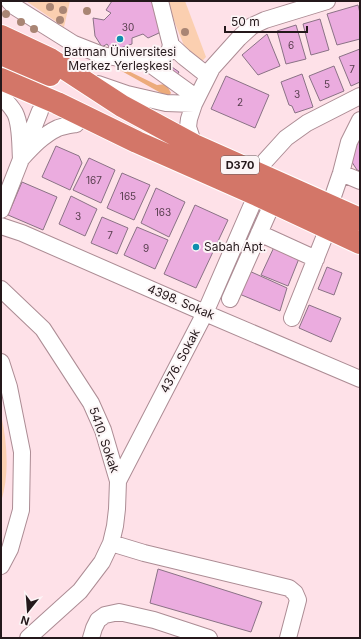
<svg xmlns="http://www.w3.org/2000/svg" width="361" height="639" viewBox="0 0 361 639" font-family="Inter,sans-serif">
  <style>
    .green { fill: #fbcfb0 }
    .forest { fill: #ecab7b }
    .building { fill: #ebacdf; stroke: #8a7285 }
    .lines { fill: none; stroke-linecap: round; stroke-linejoin: round }
    .minor-casing { stroke: #ac8c94; stroke-width: 18 }
    .highway-casing { stroke: #fff; stroke-width: 24 }
    .minor { stroke: #fff; stroke-width: 16 }
    .highway { stroke: #d37668; stroke-width: 22 }
    .tree { fill: #a98574 }
    .poi-dot { fill: #0f8eae; stroke: #fcf5f6; stroke-width: 1.5 }
    .labels { text-anchor: middle; stroke-width: 4; stroke-linejoin: round; paint-order: stroke }
    .number-label { font-size: 10px; fill: #563d4c }
    .shield { fill: #fcf5f6; stroke: #655a5d; stroke-width: 1 }
    .shield-label { font-size: 11px; font-weight: bold; fill: #24181b }
    .poi-label { font-size: 12px; fill: #24181b; stroke: #fcf5f6 }
    .street-label { font-size: 12px; fill: #24181b; stroke: #fcf5f6 }
  </style>
  <rect width="100%" height="100%" fill="#fee1e8"/>
  <path class="green" d="M26,1H70L64,27Z
    M166,1H185L206,57L201,62L185,48Z
    M1,414C7,442 10,474 1,502Z"/>
  <path class="forest" d="M118,66L157,85L166,84L171,93L168,97L118,69Z"/>
  <path class="building" d="M112,1H154L165,21L159,33L148,38L143,34L132,38V44L112,51L107,44L102,47L95,36L93,18L104,20L111,13L106,10Z
    M358,5L360,13V39L337,45L327,14Z
    M320,19L329,50L311,55L303,24Z
    M296,25L306,59L286,64L277,31Z
    M267,34L280,66L258,75L242,55Z
    M360,49V82L351,86L339,57Z
    M334,66L344,91L320,101L309,76Z
    M172,67L179,72L175,78L167,74Z
    M302,74L313,107L295,113L292,106L289,105L281,82Z
    M226,76L269,95L255,128L211,109Z
    M360,138V171L357,170L350,159Z
    M56,146L79,156L82,163L70,190L42,177Z
    M89,158L115,170L101,203L73,190Z
    M122,173L150,185L134,220L107,208Z
    M22,182L57,197L43,230L8,215Z
    M156,188L185,202L169,237L141,223Z
    M71,196L97,209L85,236L59,224Z
    M195,205L228,220L196,288L164,274Z
    M102,217L128,228L117,254L91,243Z
    M137,227L168,240L155,269L124,255Z
    M275,245L300,256L288,286L261,275Z
    M327,267L342,273L334,295L318,289Z
    M247,270L287,288L280,311L237,293Z
    M309,305L341,318L331,342L299,328Z
    M158,569L262,602L251,632L150,603Z"/>
  <g class="lines">
    <g class="minor-casing">
      <path id="minor" d="M9,1L15,7L74,44L102,55L124,59L147,62L160,60L169,52L171,45L160,1
        M171,45L184,57L208,76
        M147,62L197,98
        M98,84L127,94L166,103L194,104
        M1,96C6,101 11,106 15,113C21,125 20,145 21,159C32,147 43,135 58,128C63,126 70,125 76,124
        M194,145L188,127L189,119L194,104L212,68L239,38L252,26L265,20L327,1
        M255,172L286,138L307,123L360,96
        M341,173L360,181
        M330,205L341,173L349,142L360,120
        M1,210L40,111
        M1,226L22,233L205,313L360,379
        M259,233L316,259
        M1,289L43,329L91,403L103,430L118,481L117,509L115,526L111,543L102,562L80,591L28,638
        M230,299L273,202
        M292,318L328,228
        M1,362L9,387L22,452L21,510L10,549L1,566
        M118,481L205,313L251,207L257,195
        M111,543L144,553L289,588L295,593L298,600L288,638
        M91,638L94,628L98,620L105,615L119,612L154,620L209,638"/>
    </g>
    <g class="highway-casing">
      <path id="highway" d="M1,36L50,59L122,106L194,145L360,219
        M1,54L50,75
        M1,79L57,103L137,142L257,195L360,243"/>
    </g>
    <use href="#minor" class="minor"/>
    <use href="#highway" class="highway"/>
  </g>
  <g class="tree">
    <circle cx="50" cy="7" r="4"/>
    <circle cx="63" cy="10" r="4"/>
    <circle cx="87" cy="11" r="4"/>
    <circle cx="6" cy="14" r="4"/>
    <circle cx="60" cy="20" r="4"/>
    <circle cx="21" cy="22" r="4"/>
    <circle cx="34" cy="29" r="4"/>
    <circle cx="185" cy="32" r="4"/>
  </g>
  <g class="poi-dot">
    <circle cx="120" cy="39" r="4"/>
    <circle cx="196" cy="247" r="4"/>
  </g>
  <g class="labels">
    <g class="number-label">
      <text x="128" y="31">30</text>
      <text x="291" y="49">6</text>
      <text x="352" y="73">7</text>
      <text x="327" y="88">5</text>
      <text x="297" y="98">3</text>
      <text x="240" y="106">2</text>
      <text x="94" y="184">167</text>
      <text x="128" y="200">165</text>
      <text x="163" y="216">163</text>
      <text x="78" y="220">3</text>
      <text x="110" y="239">7</text>
      <text x="146" y="252">9</text>
    </g>
    <rect class="shield" x="221" y="156" width="38" height="18" rx="3"/>
    <g class="shield-label">
      <text x="240" y="169">D370</text>
    </g>
    <g class="poi-label">
      <text x="120" y="56">Batman Üniversitesi<tspan x="120" dy="14">Merkez Yerleşkesi</tspan></text>
      <text x="204" y="251" text-anchor="start">Sabah Apt.</text>
    </g>
    <g class="street-label">
      <text transform="translate(181 302) rotate(23)" y="4">4398. Sokak</text>
      <text transform="translate(180 361) rotate(-62)" y="4">4376. Sokak</text>
      <text transform="translate(104 440) rotate(71)" y="4">5410. Sokak</text>
    </g>
  </g>
  <rect width="361" height="639" fill="none" stroke="#24181b" stroke-width="4"/>
  <g transform="translate(28 611) rotate(197)" stroke="#fcf5f6" stroke-width="3" paint-order="stroke">
  <path d="M0-3L7 15L0 10L-7 15Z" fill="#24181b"/>
  <text y="-6" font-size="11" font-weight="bold" text-anchor="middle" fill="#24181b">N</text>
  </g>
  <path d="M225 26v6h82v-6" fill="none" stroke="#24181b" stroke-width="2"/>
  <text x="231" y="26" font-size="12" fill="#24181b" stroke="#fcf5f6" stroke-width="3" paint-order="stroke">50 m</text>
</svg>
